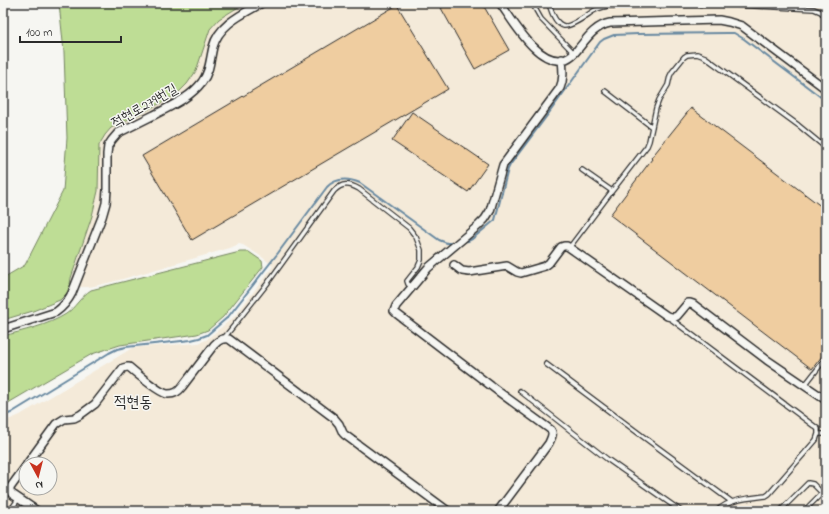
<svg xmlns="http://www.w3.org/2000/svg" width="829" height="514" viewBox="0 0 829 514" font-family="'Indie Flower','Poor Story',sans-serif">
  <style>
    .built { fill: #f4ead9; fill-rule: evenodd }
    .green { fill: #bedd95; stroke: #748460 }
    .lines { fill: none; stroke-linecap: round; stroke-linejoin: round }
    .stream { stroke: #6889a1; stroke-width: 2 }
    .building { fill: #efcda0; stroke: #2b2b2b }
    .lane-casing { stroke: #2b2b2b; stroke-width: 6 }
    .street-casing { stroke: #2b2b2b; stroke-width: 10 }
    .lane { stroke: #f6f6f2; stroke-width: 3.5 }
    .street { stroke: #f6f6f2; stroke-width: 7 }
    .labels { text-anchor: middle; stroke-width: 3; stroke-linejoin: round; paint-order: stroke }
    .street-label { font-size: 14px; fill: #2b2b2b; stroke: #f6f6f2 }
    .quarter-label { font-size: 16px; fill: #2b2b2b; stroke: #f6f6f2 }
  </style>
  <rect width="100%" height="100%" fill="#f6f6f2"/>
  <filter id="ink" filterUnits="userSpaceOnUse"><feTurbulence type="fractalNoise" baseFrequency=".025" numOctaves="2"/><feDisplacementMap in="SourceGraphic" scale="8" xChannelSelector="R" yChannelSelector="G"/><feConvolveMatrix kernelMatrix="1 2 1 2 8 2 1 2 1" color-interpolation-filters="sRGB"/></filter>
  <g filter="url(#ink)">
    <path class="built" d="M245,3H826V504L819,511H3V421L8,420L20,415L124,353L132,348L140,347L199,343L206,340L235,316L273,266L262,257L243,245L239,244L230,248L112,282L89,287H73L70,284L92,216L98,191L99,145L105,135L111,128L167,100L178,93L196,71L210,29L219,19ZM26,464H50V488H26Z"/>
    <path class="green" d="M59,3H245L219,19L210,29L196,71L187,84L178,93L167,100L111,128L105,135L99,145L98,191L92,216L71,278L70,284L73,287L60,300L33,311L3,320V278L25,265L63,191L67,138L64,52Z
      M240,252H249L262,261L263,267L223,317L208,330L197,334L120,345L92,354L73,365L3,406V336C22,331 49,325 66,314C75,308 81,296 91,290L228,255Z"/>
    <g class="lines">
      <path class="stream" d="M461,242L468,241L472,239L495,220L508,169L510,165L549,113L600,42L604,39L614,35L638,34L727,33H734L744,39L826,101
        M3,416L11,413L109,353L117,349L126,347L191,340L199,338L207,335L228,317L278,253L327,187C336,178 348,178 360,183L439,240L447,243H453"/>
    </g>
    <path class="building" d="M450,3H482L509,50L475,69L441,8Z
      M397,5L448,89L192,240L142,156Z
      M691,108L826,210V351L812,369L610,215L652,159L651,158Z
      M412,112L488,164L468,192L392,141Z"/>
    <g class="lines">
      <g class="lane-casing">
        <path id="lane" d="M532,3L541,19L574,53
          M549,3C551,11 555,24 564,26C572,27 588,14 595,10C599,8 603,7 608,6L717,4L814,9L821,12L826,18
          M605,91L652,127
          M582,170L612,191
          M569,248L609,195L647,146L649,141L656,108L659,100L668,85L670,76L672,72L684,57L687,55L697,54L705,57L798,125L826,148
          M671,319L818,429V434L816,440L769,494L766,496C750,498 728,499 717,511
          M224,338L267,284L334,191C342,183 349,183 359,189L409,228L416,237L421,250V260L418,267L407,281L408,284L412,287
          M546,364L649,441L732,502
          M805,385L826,358
          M520,391L607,459L681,511
          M818,434H826
          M3,487L9,490
          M10,511L19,498
          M780,511L808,483L813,484L822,493
          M804,511L826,489"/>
      </g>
      <g class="street-casing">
        <path id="street" d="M500,3C513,21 539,68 566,59C571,57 575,53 578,49C587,38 595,26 610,23L719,20L729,22L742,26L826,89
          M454,265L462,271L469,272L507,266L517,272L521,273L545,266L549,263L561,247L564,246H567L667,316C671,317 674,318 677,316L688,303H690L693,304L767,360L826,400
          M3,329L56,312C63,307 68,301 72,293L102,217L106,203L107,190V154L108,146L112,140L118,133C130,127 142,121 154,115C171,106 190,98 202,82C210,72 210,59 213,47C219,24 243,14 262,3
          M27,464L56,424L64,419L74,418L80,415L95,404L123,368L127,367H129C136,373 161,394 168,394C175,394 178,392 182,387L214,345C219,340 222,338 229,339L334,418L339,424L343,433L345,435L448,511
          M26,466L10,488V491L12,494L37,511
          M498,511L549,443C551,438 554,434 551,430L499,392L397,314L394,311L396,306L428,268L478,226L485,219L490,211L503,165L560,88C564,79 563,70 562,59"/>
      </g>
      <use href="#lane" class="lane"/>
      <use href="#street" class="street"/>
    </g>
  </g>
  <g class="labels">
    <g class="street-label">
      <text transform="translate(144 105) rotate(-30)" y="5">적현로279번길</text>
    </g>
    <g class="quarter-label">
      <text x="133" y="407">적현동</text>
    </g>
  </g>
  <rect width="829" height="514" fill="none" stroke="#f6f6f2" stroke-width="16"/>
  <rect x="8" y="8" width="813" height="498" fill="none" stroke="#2b2b2b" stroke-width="1.5" filter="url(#ink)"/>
  <g transform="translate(38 476) rotate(173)"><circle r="19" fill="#f6f6f2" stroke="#a5a5a2"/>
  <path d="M0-3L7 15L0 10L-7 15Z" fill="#c8321e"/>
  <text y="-6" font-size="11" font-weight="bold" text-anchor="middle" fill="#2b2b2b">N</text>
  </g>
  <path d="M20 36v6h101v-6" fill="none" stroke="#2b2b2b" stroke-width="2"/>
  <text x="26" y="36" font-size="12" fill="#2b2b2b" stroke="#f6f6f2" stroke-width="3" paint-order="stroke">100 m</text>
</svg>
